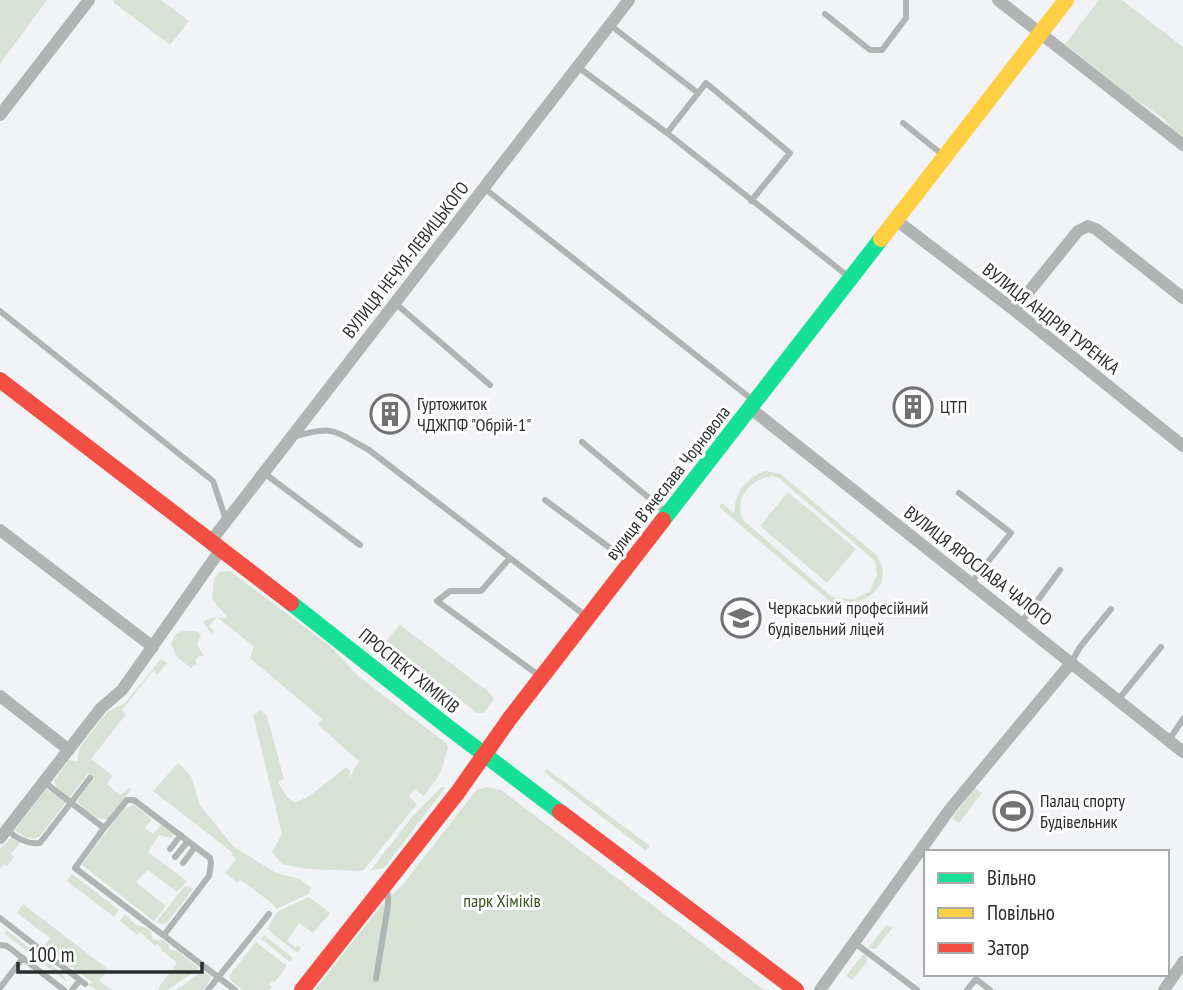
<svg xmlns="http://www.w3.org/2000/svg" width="1183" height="990" viewBox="0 0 1183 990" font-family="'PT Sans Narrow',sans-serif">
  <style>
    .green { fill: #d8e2d4; fill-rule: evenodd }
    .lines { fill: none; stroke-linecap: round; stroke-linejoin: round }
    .lane { stroke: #b0b4b2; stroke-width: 6 }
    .street { stroke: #b0b4b2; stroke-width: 12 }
    .fast { stroke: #16e098; stroke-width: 16 }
    .slow { stroke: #ffcf43; stroke-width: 16 }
    .jam { stroke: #f24e42; stroke-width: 16 }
    .labels { text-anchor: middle; stroke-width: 6; stroke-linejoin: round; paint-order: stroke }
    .street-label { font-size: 18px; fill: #2b2c2e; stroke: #fff }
    .poi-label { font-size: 18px; fill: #2b2c2e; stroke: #fff; text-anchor: start }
    .park-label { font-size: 18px; fill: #395420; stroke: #fff }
  </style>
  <rect width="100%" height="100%" fill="#f1f3f7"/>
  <path class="green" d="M0,0H47L0,64Z
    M114,0H161L189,21L170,45L113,2Z
    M1099,0H1122L1183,47V138L1171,129L1163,118L1129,95L1065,44Z
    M765,471L781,474L876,555C896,582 869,605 841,604L839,609L719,507L722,503L734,513C735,492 746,478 765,471ZM773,476L780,479L875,561L877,575L869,592L854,599L837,598L830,595L743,520C733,498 752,478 773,476Z
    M788,492L856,549L827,583L760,526Z
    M230,571L331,647L358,676L446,743L448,748L440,774L424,796L414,789L409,797L417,804L363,871L306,869L282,864L272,852L282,834L253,715L261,710L267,716L284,779L278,782L287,797L295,803L311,795L346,767L350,770L349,779L359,761L318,725L322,719L250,658L254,647L217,617L209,626L214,632L211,633L203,622C215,615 216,619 228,618L212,599L214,579L219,572Z
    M400,625L490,693L494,700L483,713H477L386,641Z
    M183,631H195L201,634L197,645L204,656H199L196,660L197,664L191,668L177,657L171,644L175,635Z
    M161,659L167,663L158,674L153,671L122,710L126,714L91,759L113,776L107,784L120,795L129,788L131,790L108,819C97,821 85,811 78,802V799L94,779L88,774L69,798L57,789L54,781L69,760L77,761L80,747L107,712L125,703Z
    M178,763L191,776L200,805L233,846L276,873L300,879L311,888L308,894L276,909L274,905L241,880L238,883L225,873L236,859L232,855L233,853L153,791Z
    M547,769L650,846L646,851L544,772Z
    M441,787H446L384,868L370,871L412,817Z
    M486,787L501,790L764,990H315L380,907L404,883L471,797L477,790Z
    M975,788L982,793L959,823L952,818Z
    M46,789L66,802L40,836C30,842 23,836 15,830Z
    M134,805L152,819L145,828L153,834L161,825L173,834L171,838L159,835L148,852L187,881L177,892L148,870L136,882L166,906L154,921L82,865L123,809Z
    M13,836L21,842L11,854L14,857L7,866L4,864L0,869V849Z
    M72,874L119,910L114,917L67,881Z
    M188,886L193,889L167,923L161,924L156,922L184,887Z
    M309,897L330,913L313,933L299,923L287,941L295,947L297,945L301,948L297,953L267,929L277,912Z
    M23,904L109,970L99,980L111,990H96L87,984L93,983L44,947L50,938L17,913Z
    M125,914L137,926H142L151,931L152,939L159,941L161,939L170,946L169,949L177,951L199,968L168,990H159V987L177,963L161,950L162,948L157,944L155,946L140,932L137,935L120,921Z
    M0,925L62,973L67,982L5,934L7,931Z
    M886,925L893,927L876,949L868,948Z
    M264,935L293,958L290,962L261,939Z
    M256,942L287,966L275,982L272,980L269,984L272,987L270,990H243L231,981L229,976Z
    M863,954L867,956V962L852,980L846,976Z
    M203,971L211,977L204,990H176Z"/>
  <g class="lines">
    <path class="lane" d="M825,14L870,50H882L906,18V0
      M610,25L698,93
      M578,67L667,133L849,277
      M903,123L943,155
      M667,133L706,83L790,153L751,201
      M484,188L754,401
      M395,303L490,385
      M0,311L213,481L226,520
      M293,437C335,425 332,430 369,450L587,617
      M582,442L667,513
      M264,473L360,545
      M959,493L1011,533L971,583
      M545,500L629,562
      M509,559L481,591H450L437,601L541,677
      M1021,623L1060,570
      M1071,663L1080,647L1111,609
      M1118,700L1161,647
      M1169,740L1183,719
      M44,782L104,828L75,868L235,990
      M104,828L127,800H134L210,858L211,863L209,876L164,935
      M7,830C15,837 28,845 40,843L90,778
      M170,849L181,835
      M175,857L188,841
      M183,863L195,847
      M0,918L85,984
      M855,943L917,990
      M0,945L7,946L64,990
      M376,979L388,905V895L384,888
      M0,988L23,958
      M72,990L80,980
      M208,990L269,914
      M967,990L976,979L990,990"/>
    <path class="street" d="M998,0L1183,145
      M0,115L89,0
      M896,220L1014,310L1183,446
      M1014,310L1078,231L1088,226L1096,229L1183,298
      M750,408L1183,752
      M0,530L153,647
      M211,541L629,0
      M0,696L69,750
      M0,838L101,708L122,690L221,549
      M820,990L950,809L1071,663
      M1164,990L1183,962"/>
    <path class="fast" d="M663,520L881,239
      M291,603L448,727L560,812"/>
    <path class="slow" d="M881,239L1066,0"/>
    <path class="jam" d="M0,380L291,603
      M560,812L796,990
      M302,990L458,792L510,718L663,520"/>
  </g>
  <defs>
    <g id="building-ring" transform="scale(2.0125)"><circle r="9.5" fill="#fff" stroke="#707274" stroke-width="1.5"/><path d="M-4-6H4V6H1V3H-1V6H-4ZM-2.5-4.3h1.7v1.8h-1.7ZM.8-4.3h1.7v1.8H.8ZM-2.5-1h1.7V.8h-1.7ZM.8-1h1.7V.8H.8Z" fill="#707274"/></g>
    <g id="university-ring" transform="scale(2.0125)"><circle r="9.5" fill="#fff" stroke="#707274" stroke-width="1.5"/><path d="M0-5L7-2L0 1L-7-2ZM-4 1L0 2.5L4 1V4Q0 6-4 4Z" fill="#707274"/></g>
    <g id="stadium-ring" transform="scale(2.0125)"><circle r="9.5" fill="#fff" stroke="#707274" stroke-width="1.5"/><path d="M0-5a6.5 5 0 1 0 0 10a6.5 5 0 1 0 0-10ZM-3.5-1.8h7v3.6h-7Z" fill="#707274"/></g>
  </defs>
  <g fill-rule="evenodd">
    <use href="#building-ring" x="913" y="407"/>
    <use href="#building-ring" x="390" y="414"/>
    <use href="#university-ring" x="741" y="618"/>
    <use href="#stadium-ring" x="1013" y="811"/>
  </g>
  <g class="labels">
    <g class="street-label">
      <text transform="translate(406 260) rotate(-52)" y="6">ВУЛИЦЯ НЕЧУЯ-ЛЕВИЦЬКОГО</text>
      <text transform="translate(1051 319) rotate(38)" y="6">ВУЛИЦЯ АНДРІЯ ТУРЕНКА</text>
      <text transform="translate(668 483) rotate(-52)" y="6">вулиця Вʼячеслава Чорновола</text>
      <text transform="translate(978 566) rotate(38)" y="6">ВУЛИЦЯ ЯРОСЛАВА ЧАЛОГО</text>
      <text transform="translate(409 671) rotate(39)" y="6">ПРОСПЕКТ ХІМІКІВ</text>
    </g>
    <g class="poi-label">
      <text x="417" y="410">Гуртожиток<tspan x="417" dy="21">ЧДЖПФ "Обрій-1"</tspan></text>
      <text x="940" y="413">ЦТП</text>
      <text x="768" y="614">Черкаський професійний<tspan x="768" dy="21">будівельний ліцей</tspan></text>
      <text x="1040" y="807">Палац спорту<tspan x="1040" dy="21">Будівельник</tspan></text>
    </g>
    <g class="park-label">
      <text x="502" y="907">парк Хіміків</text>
    </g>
  </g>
  <rect x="924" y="850" width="245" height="126" fill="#ffffff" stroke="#aaabab" stroke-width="2"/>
  <rect x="938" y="873" width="35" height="10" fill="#16e098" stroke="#aaabab" stroke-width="2"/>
  <text x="987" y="885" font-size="21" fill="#2b2c2e">Вільно</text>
  <rect x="938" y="908" width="35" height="10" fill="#ffcf43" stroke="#aaabab" stroke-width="2"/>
  <text x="987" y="920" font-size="21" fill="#2b2c2e">Повільно</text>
  <rect x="938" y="943" width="35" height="10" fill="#f24e42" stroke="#aaabab" stroke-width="2"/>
  <text x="987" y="955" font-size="21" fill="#2b2c2e">Затор</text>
  <path d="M18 962v10h184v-10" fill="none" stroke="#2b2c2e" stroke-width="3.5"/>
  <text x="28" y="962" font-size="21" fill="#2b2c2e" stroke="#ffffff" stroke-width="5" paint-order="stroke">100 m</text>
</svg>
